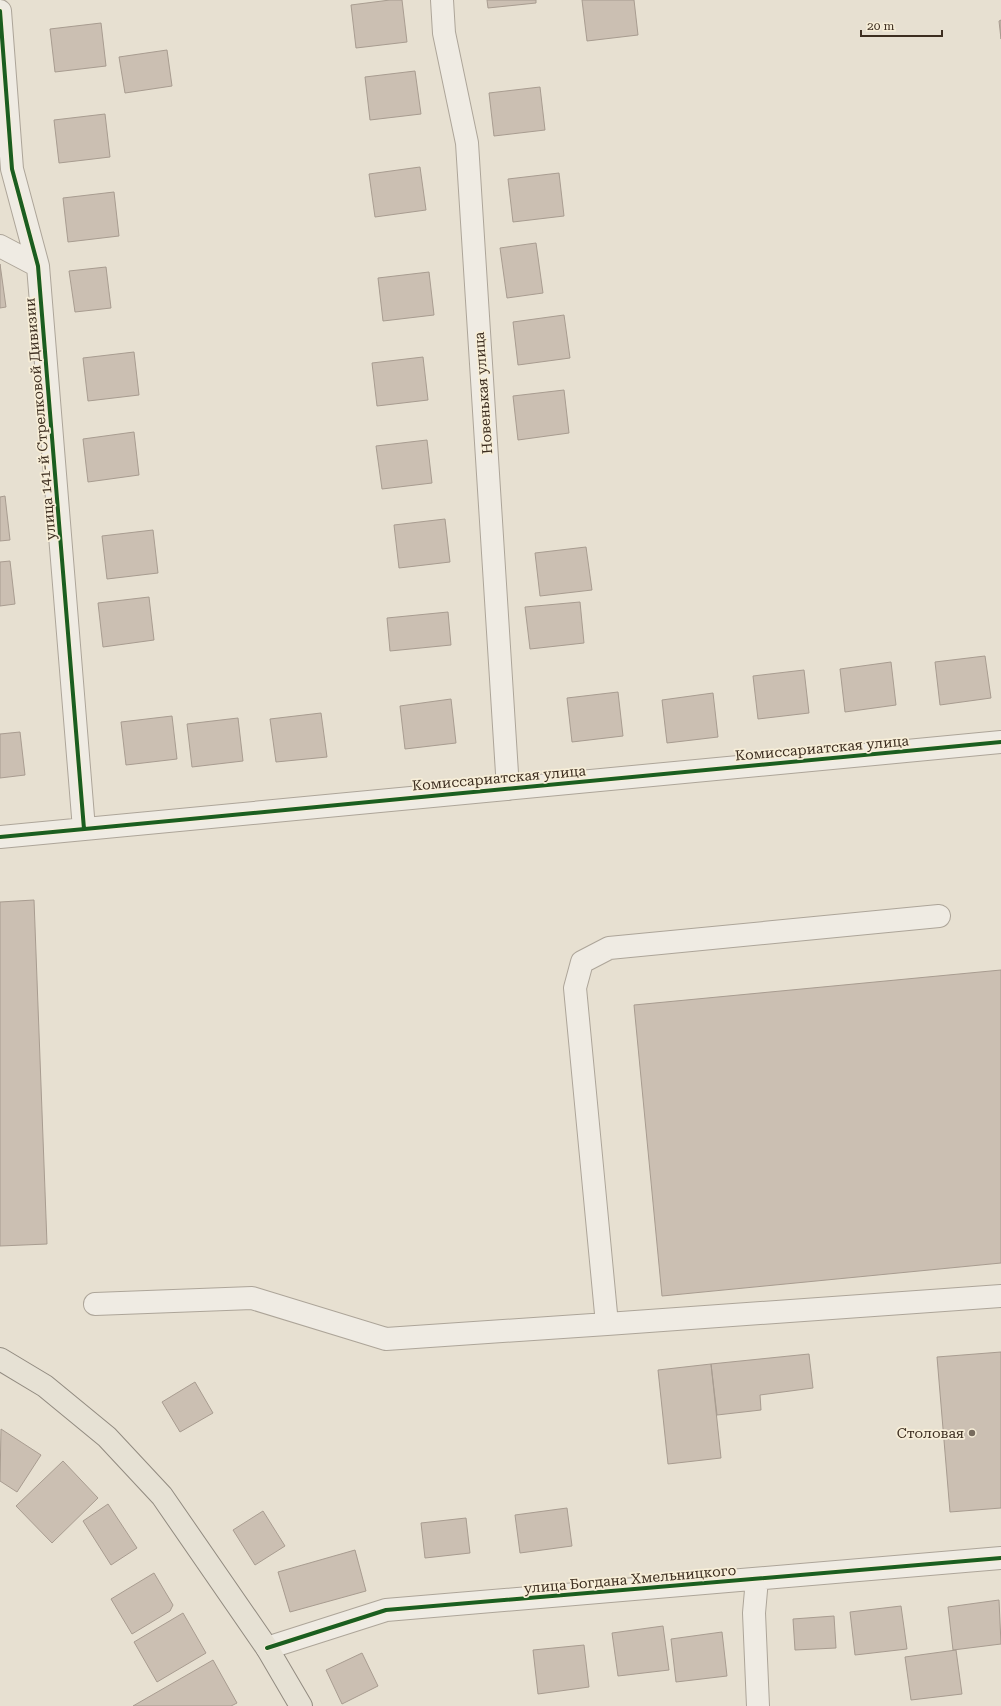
<svg xmlns="http://www.w3.org/2000/svg" width="1001" height="1706" viewBox="0 0 1001 1706" font-family="'Roboto Serif',serif">
  <style>
    .building { fill: #cbbfb2; stroke: #a89c90 }
    .lines { fill: none; stroke-linecap: round; stroke-linejoin: round }
    .minor-casing { stroke: #ada599; stroke-width: 24 }
    .major-casing { stroke: #928b80; stroke-width: 24 }
    .minor { stroke: #efebe3; stroke-width: 22 }
    .major { stroke: #e6e1d4; stroke-width: 22 }
    .cycleway-casing { stroke: #f7eed8; stroke-width: 6 }
    .cycleway { stroke: #1b5e20; stroke-width: 4 }
    .poi-dot { fill: #786c5e; stroke: #f7eed8; stroke-width: 1.5 }
    .labels { text-anchor: middle; stroke-width: 3.5; stroke-linejoin: round; paint-order: stroke }
    .street-label { font-size: 14px; fill: #3d2e20; stroke: #f7eed8 }
    .poi-label { font-size: 14px; fill: #3d2e20; stroke: #f7eed8; text-anchor: end }
  </style>
  <rect width="100%" height="100%" fill="#e7e0d1"/>
  <path class="building" d="M390,0H402L407,42L356,48L351,5Z
    M487,0H536V3L488,8Z
    M582,0H634L638,35L587,41Z
    M1001,20V39L999,21Z
    M101,23L106,66L55,72L50,29Z
    M167,50L172,86L125,93L119,57Z
    M415,71L421,114L370,120L365,77Z
    M540,87L545,130L494,136L489,93Z
    M105,114L110,157L59,163L54,120Z
    M420,167L426,210L375,217L369,174Z
    M559,173L564,216L513,222L508,179Z
    M114,192L119,236L68,242L63,198Z
    M536,243L543,293L507,298L500,248Z
    M0,264L6,307L0,308Z
    M106,267L111,308L75,312L69,271Z
    M429,272L434,315L383,321L378,278Z
    M564,315L570,358L518,365L513,322Z
    M134,352L139,395L88,401L83,358Z
    M423,357L428,400L377,406L372,363Z
    M564,390L569,433L518,440L513,396Z
    M134,432L139,475L88,482L83,439Z
    M427,440L432,483L382,489L376,446Z
    M5,496L10,540L0,541V497Z
    M445,519L450,562L399,568L394,525Z
    M153,530L158,573L107,579L102,536Z
    M586,547L592,590L540,596L535,553Z
    M10,561L15,604L0,606V562Z
    M149,597L154,640L103,647L98,603Z
    M580,602L584,643L530,649L525,607Z
    M448,612L451,645L390,651L387,618Z
    M985,656L991,698L940,705L935,662Z
    M891,662L896,705L845,712L840,669Z
    M804,670L809,713L758,719L753,676Z
    M618,692L623,736L572,742L567,698Z
    M713,693L718,737L667,743L662,700Z
    M451,699L456,743L405,749L400,706Z
    M321,713L327,757L276,762L270,719Z
    M172,716L177,759L126,765L121,722Z
    M238,718L243,761L192,767L187,724Z
    M20,732L25,775L0,778V734Z
    M34,900L47,1244L0,1246V902Z
    M1001,970V1263L662,1296L634,1005Z
    M1001,1352V1508L950,1512L937,1357Z
    M809,1354L813,1388L760,1395L761,1410L717,1415L711,1364Z
    M711,1364L721,1458L668,1464L658,1370Z
    M195,1382L213,1413L180,1432L162,1402Z
    M1,1429L41,1455L17,1492L0,1481Z
    M63,1461L98,1498L52,1543L16,1506Z
    M108,1504L137,1548L111,1565L83,1521Z
    M567,1508L572,1546L520,1553L515,1515Z
    M263,1511L285,1546L255,1565L233,1530Z
    M466,1518L470,1553L425,1558L421,1523Z
    M355,1550L366,1591L290,1612L278,1572Z
    M154,1573L173,1605L170,1611L132,1634L111,1599Z
    M999,1600L1001,1644L953,1650L948,1607Z
    M901,1606L907,1649L855,1655L850,1612Z
    M183,1613L206,1653L157,1682L134,1642Z
    M834,1616L836,1648L795,1650L793,1619Z
    M663,1626L669,1670L618,1676L612,1633Z
    M722,1632L727,1676L676,1682L671,1639Z
    M584,1645L589,1687L538,1694L533,1650Z
    M956,1650L962,1694L911,1700L905,1657Z
    M362,1653L378,1686L342,1704L326,1670Z
    M213,1660L237,1703L231,1706H133Z"/>
  <g class="lines">
    <g class="minor-casing">
      <path id="minor" d="M442,0L444,33L467,143L508,789
        M0,11L12,169L38,266L84,829
        M0,246L38,266
        M0,837L1001,742
        M939,916L609,948L582,962L575,988L607,1324L1001,1296
        M95,1304L252,1298L386,1339L607,1324
        M757,1579L754,1613L758,1706
        M267,1648L386,1610L1001,1558"/>
    </g>
    <g class="major-casing">
      <path id="major" d="M0,1359L45,1386L107,1437L162,1496L267,1648L301,1706"/>
    </g>
    <use href="#minor" class="minor"/>
    <use href="#major" class="major"/>
    <g class="cycleway-casing">
      <path id="cycleway" d="M0,11L12,169L38,266L84,829
        M0,837L1001,742
        M267,1648L386,1610L1001,1558"/>
    </g>
    <use href="#cycleway" class="cycleway"/>
  </g>
  <circle class="poi-dot" cx="972" cy="1433" r="4"/>
  <g class="labels">
    <g class="street-label">
      <text transform="translate(483 393) rotate(-94)" y="5">Новенькая улица</text>
      <text transform="translate(40 419) rotate(-95)" y="5">улица 141-й Стрелковой Дивизии</text>
      <text transform="translate(822 748) rotate(-5)" y="5">Комиссариатская улица</text>
      <text transform="translate(499 778) rotate(-5)" y="5">Комиссариатская улица</text>
      <text transform="translate(630 1579) rotate(-5)" y="5">улица Богдана Хмельницкого</text>
    </g>
    <g class="poi-label">
      <text x="964" y="1438">Столовая</text>
    </g>
  </g>
  <path d="M861 30v6h81v-6" fill="none" stroke="#3d2e20" stroke-width="2"/>
  <text x="867" y="30" font-size="12" fill="#3d2e20" stroke="#f7eed8" stroke-width="3" paint-order="stroke">20 m</text>
</svg>
